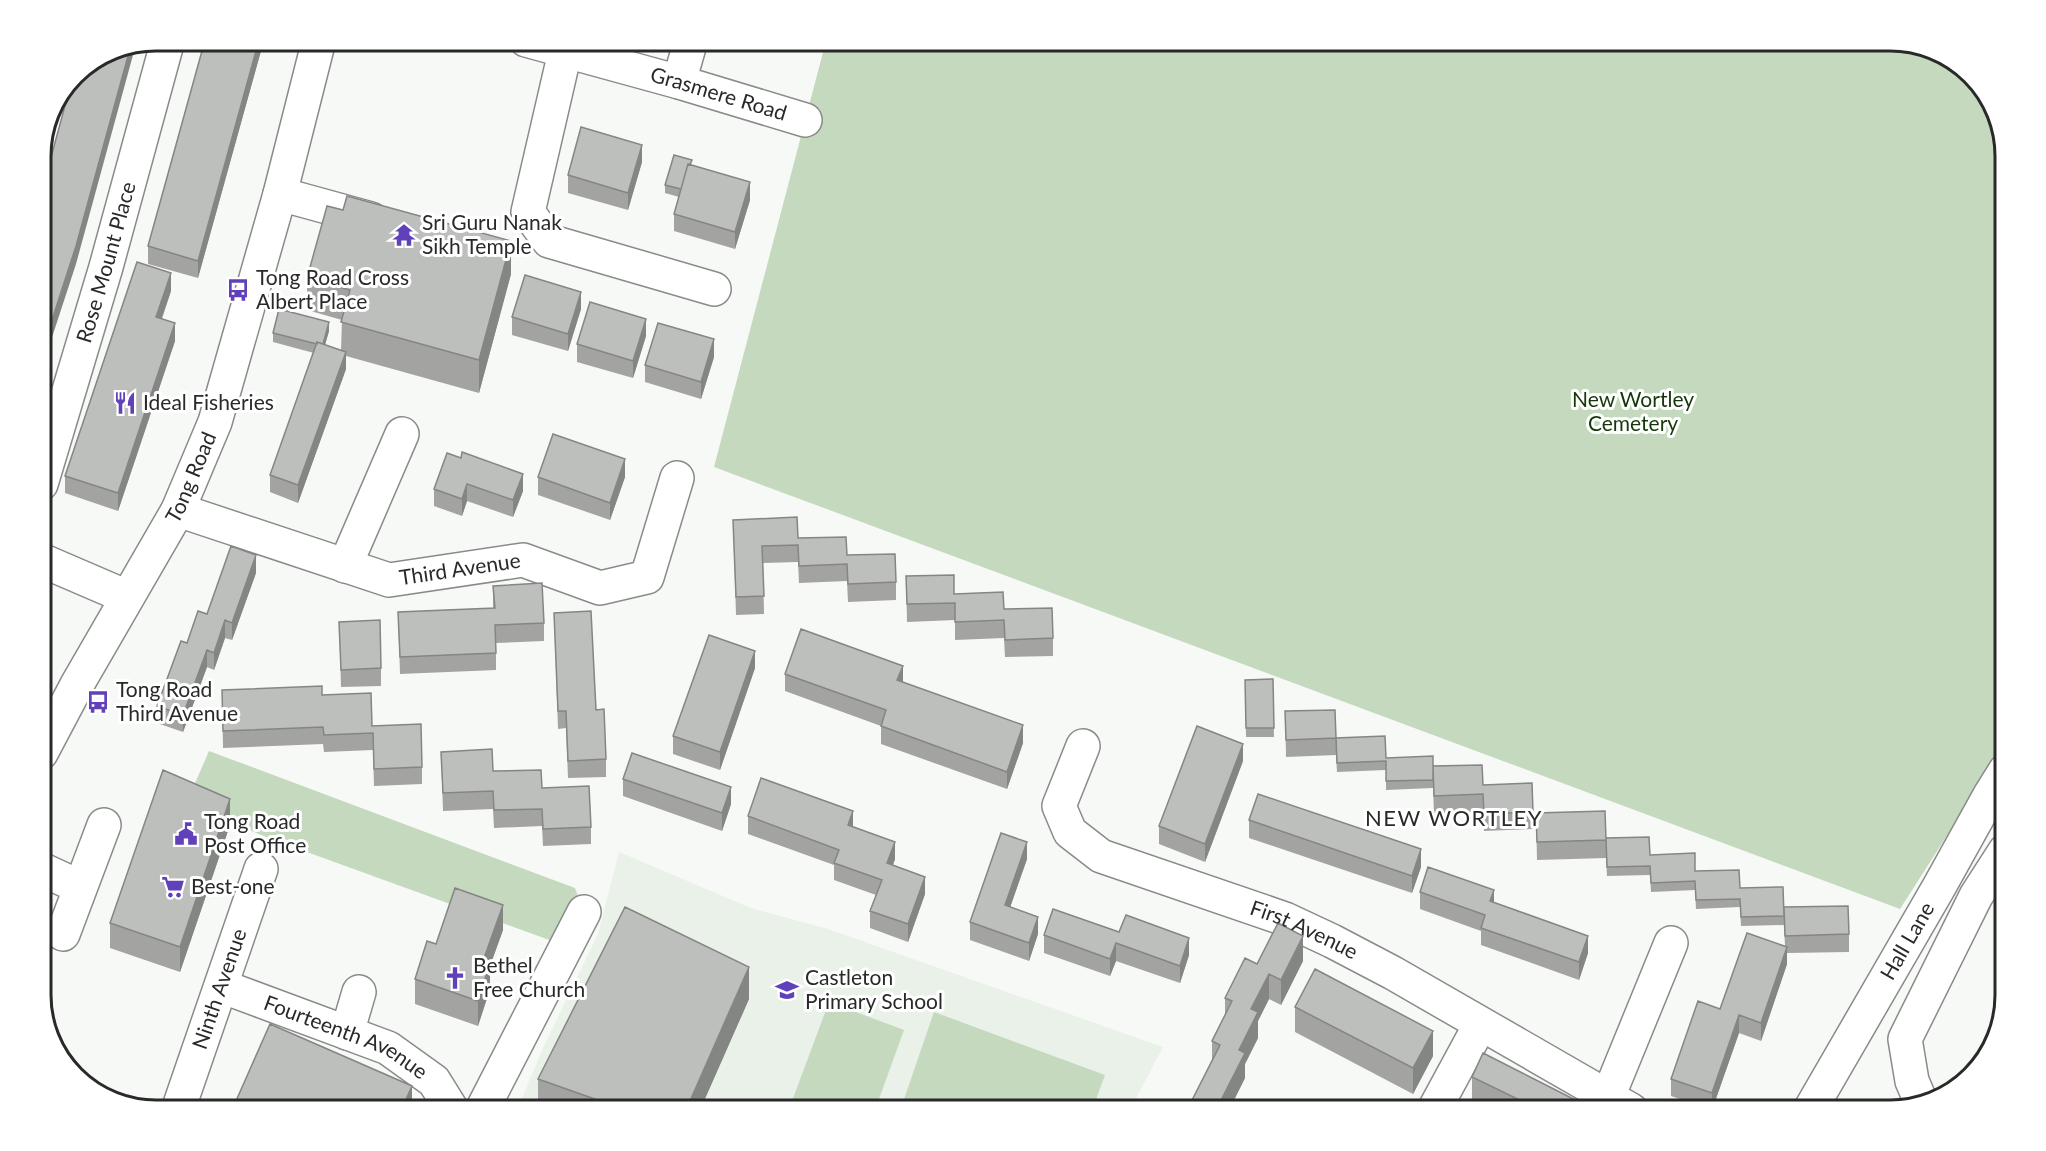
<svg xmlns="http://www.w3.org/2000/svg" width="2046" height="1151" viewBox="0 0 2046 1151" font-family="Lato,sans-serif">
  <style>
    .built { fill: #eaf1e8 }
    .green { fill: #c4d9be }
    .lines { fill: none; stroke-linecap: round; stroke-linejoin: round }
    .minor-casing { stroke: #898b89; stroke-width: 36 }
    .major-casing { stroke: #898b89; stroke-width: 36 }
    .minor { stroke: #fff; stroke-width: 33 }
    .major { stroke: #fff; stroke-width: 33 }
    .wall { fill: #a3a4a2 }
    .shaded-wall { fill: #848684 }
    .building { fill: #bdbfbc; stroke: #848684; stroke-width: 1.5 }
    .labels { text-anchor: middle; stroke-width: 6; stroke-linejoin: round; paint-order: stroke }
    .street-label { font-size: 21px; fill: #282928; stroke: #fff }
    .poi-label { font-size: 21px; fill: #282928; stroke: #fff; text-anchor: start }
    .park-label { font-size: 21px; fill: #14380a; stroke: #fff }
    .neighbourhood-label { font-size: 22px; letter-spacing: 1.5px; fill: #282928; stroke: #fff }
    .rim { fill: none; stroke: #282928; stroke-width: 3 }
  </style>
  <rect width="100%" height="100%" fill="#f7f9f7"/>
  <path class="built" d="M619,852L751,908L828,929L1163,1047L1130,1110H517L543,1048L598,934Z"/>
  <path class="green" d="M826,41H1890L1947,56L1986,92L2005,149V745L1900,909L714,467Z
    M209,751L575,888L584,912L566,946L271,839L186,804Z
    M829,1002L904,1030L875,1110H817L792,1101Z
    M934,1012L1105,1075L1092,1110H908L901,1108Z"/>
  <g class="lines">
    <g class="minor-casing">
      <g id="minor">
        <path id="s1" d="M526,40L679,82L805,120"/>
        <path d="M565,52L528,212L549,241L714,289"/>
        <path d="M679,82L691,40"/>
        <path d="M280,194L371,219"/>
        <path id="s2" d="M41,484L106,267L168,40"/>
        <path id="s3" d="M178,510L389,580L523,560L600,588L647,577L677,478"/>
        <path d="M41,560L127,597"/>
        <path d="M345,566L402,434"/>
        <path id="s4" d="M1083,746L1059,806L1070,832L1101,856L1285,919L1332,941L1393,973L1631,1110"/>
        <path d="M41,869L80,887"/>
        <path d="M63,934L104,825"/>
        <path id="s5" d="M221,986L388,1048L434,1081L452,1110"/>
        <path d="M347,1033L359,992"/>
        <path d="M1608,1097L1671,943"/>
        <path d="M1921,1102L1912,1081L1905,1039L1976,896L2005,851"/>
        <path id="s6" d="M178,1110L261,869"/>
        <path d="M482,1110L584,912"/>
        <path d="M1434,1110L1480,1025"/>
        <path id="s7" d="M1810,1110L1939,887L1990,795L2005,771"/>
      </g>
    </g>
    <g class="major-casing">
      <g id="major">
        <path id="s8" d="M41,753L78,683L178,510L215,422L280,194L319,40"/>
      </g>
    </g>
    <use href="#minor" class="minor"/>
    <use href="#major" class="major"/>
  </g>
  <path class="wall" d="M205,40H264L198,278L148,264V246Z
    M729,40H773L769,52Z
    M642,162L628,210L568,193V175Z
    M692,166L750,200L735,249L674,231V214L679,197L665,193V185Z
    M511,274L479,393L346,356V369L298,503L270,492V475L314,353L273,342V333L329,331L325,345L341,350L342,320L307,310V278Z
    M171,291L162,319L175,341L118,511L65,493V476Z
    M581,309L568,351L512,335V317Z
    M646,336L633,378L577,362V344Z
    M714,357L701,399L645,382V365Z
    M447,453L523,491L513,517L467,501L462,516L434,506V489Z
    M538,477H625L610,520L538,495Z
    M733,520L798,538L847,555L896,582V600L848,602L847,581L799,583L798,562L763,563L764,614L736,615Z
    M256,573L232,640L225,638L214,670L207,667L183,732L157,723V706L187,643L207,614Z
    M906,576L954,594L1004,609L1053,638V656L1005,657L1004,638L955,640V620L907,622Z
    M493,586L544,623V641L496,643V670L400,674L398,612L493,608Z
    M554,613L596,710L606,759V777L568,778L566,728L558,729Z
    M339,622L381,668V686L341,687Z
    M755,668L720,770L673,754V736Z
    M785,674L903,682L1023,743L1007,789L881,744V726L785,691Z
    M1273,679L1274,737H1246L1245,680Z
    M222,690L322,695L372,726L422,767V784L374,786L373,750L324,752L323,744L223,748Z
    M1285,711L1336,738L1386,758L1433,775L1483,785L1532,783L1533,829L1484,831L1483,812L1434,814L1433,788L1386,790V770L1337,772L1336,755L1286,757Z
    M441,752L493,771L542,788L591,827V844L543,846L542,826L494,828L493,809L443,811Z
    M1243,761L1205,862L1159,844V826Z
    M623,779L731,804L722,831L623,796Z
    M1536,813L1606,838L1740,888L1784,916L1849,934V952L1787,953V964L1761,1041L1739,1033L1712,1110L1671,1096V1079L1720,1009L1785,946L1784,925L1741,926L1740,907L1696,909L1695,890L1651,892L1650,875L1607,876L1606,858L1537,860Z
    M748,816L853,827L895,859L893,865L925,894L908,942L870,928V911L876,895L834,880V865L748,834Z
    M1249,820L1421,867L1412,893L1249,838Z
    M230,825L180,972L110,948V923Z
    M1027,859L1010,907L1038,934L1029,961L970,940V922Z
    M1420,892L1494,903L1588,953L1579,980L1481,945V931L1420,909Z
    M503,930L490,966V989L478,1026L415,1004V979L436,944Z
    M1119,932L1189,955L1180,983L1116,961L1110,976L1044,953V935Z
    M1303,961L1281,1005L1269,999L1258,1021V1038L1245,1064V1078L1229,1110H1187L1212,1060V1041L1225,1015V998L1257,964Z
    M749,999L700,1110H538V1079Z
    M1295,1007L1433,1056L1413,1094L1295,1032Z
    M1472,1077L1595,1110H1489L1472,1102Z"/>
  <path class="shaded-wall" d="M259,40H264L198,278V261Z
    M769,40H773L769,52Z
    M136,44L76,264L41,371V354L131,45Z
    M642,145V162L628,210V193Z
    M750,182V200L735,249V232Z
    M511,241V274L479,393V360Z
    M171,273V291L156,334V317Z
    M581,292V309L568,351V334Z
    M646,319V336L633,378V361Z
    M329,322V331L322,355V346Z
    M175,323V341L118,511V493Z
    M714,339V357L701,399V382Z
    M346,352V369L298,503V485Z
    M625,459V477L610,520V503Z
    M523,474V491L513,517V500Z
    M467,484V501L462,516V499Z
    M256,555V573L232,640V623Z
    M225,620V638L214,670V653Z
    M207,650V667L183,732V715Z
    M755,651V668L720,770V752Z
    M903,666V683L897,680Z
    M1023,725V743L1007,789V772Z
    M1243,744V761L1205,862V844Z
    M731,787V804L722,831V813Z
    M230,799V825L180,972V947Z
    M853,811V828L848,825Z
    M895,842V859L887,881V863Z
    M1027,842V859L1005,922V905Z
    M1421,849V867L1412,893V876Z
    M925,877V894L908,942V924Z
    M1494,890V908L1490,901Z
    M503,905V930L490,966V989L478,1026V1001L483,961Z
    M1038,917V934L1029,961V943Z
    M1303,936V961L1281,1005V980Z
    M1588,936V953L1579,980V962Z
    M1189,938V955L1180,983V966Z
    M1116,943V961L1110,976V959Z
    M1787,947V964L1761,1041V1023Z
    M749,967V999L700,1110H686Z
    M1269,974V999L1258,1021V1038L1245,1064V1078L1229,1110H1216L1239,1050L1251,1009Z
    M1739,1015V1033L1712,1110V1093Z
    M1433,1031V1056L1413,1094V1068Z
    M412,1086V1110H401Z"/>
  <path class="building" d="M205,40H259L198,261L148,246Z
    M131,45L76,246L41,354V194L72,80L75,74L112,49Z
    M581,127L642,145L628,193L568,175Z
    M674,155L692,160L690,165L688,164L681,189L665,185Z
    M688,164L750,182L735,232L674,214Z
    M347,196L511,241L479,360L341,322L350,290L307,278L327,206L343,210Z
    M137,262L171,273L156,317L175,323L118,493L65,476Z
    M525,275L581,292L568,334L512,317Z
    M590,302L646,319L633,361L577,344Z
    M279,309L329,322L323,344L317,342V344L273,333Z
    M658,323L714,339L701,382L645,365Z
    M317,342L346,352L298,485L270,475Z
    M553,434L625,459L610,503L538,477Z
    M462,452L523,474L513,500L467,484L462,499L434,489L447,453L461,458Z
    M797,517L798,538L846,537L847,555L895,554L896,582L848,584L847,564L799,566L798,545L762,546L764,596L736,597L733,520Z
    M231,546L256,555L232,623L225,620L214,653L207,650L183,715L157,706L181,641L187,643L198,611L207,614Z
    M954,575V594L1003,592L1004,609L1052,608L1053,638L1005,640L1004,620L955,622V603L907,604L906,576Z
    M542,583L544,623L495,625L496,653L400,657L398,612L495,608L493,586Z
    M591,611L596,710L604,709L606,759L568,761L566,711H558L554,613Z
    M380,620L381,668L341,670L339,622Z
    M801,629L903,666L897,680L1023,725L1007,772L881,726L886,710L785,674Z
    M709,635L755,651L720,752L673,736Z
    M1273,679L1274,728H1246L1245,680Z
    M322,686V695L371,693L372,726L421,724L422,767L374,769L373,733L324,735L323,727L223,731L222,690Z
    M1335,710L1336,738L1286,740L1285,711Z
    M1197,726L1243,744L1205,844L1159,826Z
    M1385,736L1386,758L1433,756V780L1386,781V761L1337,763L1336,738Z
    M492,749L493,771L541,770L542,788L589,786L591,827L543,829L542,809L494,810L493,791L443,793L441,752Z
    M632,753L731,787L722,813L623,779Z
    M1482,765L1483,785L1532,783L1533,812L1484,814L1483,794L1434,796L1433,766Z
    M163,770L230,799L180,947L110,923Z
    M761,778L853,811L848,825L895,842L887,863L925,877L908,924L870,911L882,880L834,863L839,850L748,816Z
    M1258,794L1421,849L1412,876L1249,820Z
    M1605,811L1606,840L1537,842L1536,813Z
    M1001,833L1027,842L1005,905L1038,917L1029,943L970,922Z
    M1649,837L1650,855L1695,853V871L1739,870L1740,888L1783,887L1784,916L1741,917L1740,899L1696,900L1695,881L1651,883L1650,866L1607,867L1606,838Z
    M1428,867L1494,890L1490,901L1588,936L1579,962L1481,928L1485,915L1420,892Z
    M455,888L503,905L483,961L490,963L478,1001L415,979L427,941L436,944Z
    M1848,906L1849,934L1785,936L1784,907Z
    M625,907L749,967L686,1110H626L538,1079Z
    M1053,909L1119,932L1126,915L1189,938L1180,966L1116,943L1110,959L1044,935Z
    M1278,923L1303,936L1281,980L1269,974L1251,1009L1258,1012L1239,1050L1245,1053L1216,1110H1187L1220,1045L1212,1041L1232,1001L1225,998L1245,958L1257,964Z
    M1747,933L1787,947L1761,1023L1739,1015L1712,1093L1671,1079L1698,1001L1720,1009Z
    M1315,969L1433,1031L1413,1068L1295,1007Z
    M270,1024L412,1086L401,1110H232Z
    M1483,1053L1595,1110H1540L1472,1077Z"/>
  <defs>
    <g id="temple-bare" transform="scale(1.8)"><path d="M0-6L5-2H3V0L6.5 2.5H4V6H1.5V3h-3V6H-4V2.5H-6.5L-3 0V-2H-5Z" fill="#6041b9" stroke="#fff" stroke-width="2.5" paint-order="stroke"/></g>
    <g id="bus-bare" transform="scale(1.8)"><path d="M-5-6H5V4H4V6H2V4H-2V6H-4V4H-5ZM-3.5-4V0h7V-4ZM-3.5 1.2v1.5H-2V1.2ZM2 1.2v1.5H3.5V1.2Z" fill="#6041b9" stroke="#fff" stroke-width="2.5" paint-order="stroke"/></g>
    <g id="restaurant-bare" transform="scale(1.8)"><path d="M-5-6h1v4h1v-4h1v4h1v-4h1v5L-1.5 .5V6h-2V.5L-5-1ZM5-6V6H3V1.5H1.5Q1.5-4 5-6Z" fill="#6041b9" stroke="#fff" stroke-width="2.5" paint-order="stroke"/></g>
    <g id="civic-bare" transform="scale(1.8)"><path d="M-.6-6.5H3V-4.5H.6V-3L4-1V1h2V6H-6V1h2V-1L-.6-3ZM-1.2 2.5V6h2.4V2.5Z" fill="#6041b9" stroke="#fff" stroke-width="2.5" paint-order="stroke"/></g>
    <g id="supermarket-bare" transform="scale(1.8)"><path d="M-6-5.5h2.5l.6 2H6L4.5 2H-2.5L-4.4-4H-6ZM-1.5 3.2a1.3 1.3 0 1 0 .1 0ZM3 3.2a1.3 1.3 0 1 0 .1 0Z" fill="#6041b9" stroke="#fff" stroke-width="2.5" paint-order="stroke"/></g>
    <g id="church-bare" transform="scale(1.8)"><path d="M-1.2-6h2.4v3.5h3.3v2.4h-3.3V6h-2.4V-.1h-3.3v-2.4h3.3Z" fill="#6041b9" stroke="#fff" stroke-width="2.5" paint-order="stroke"/></g>
    <g id="school-bare" transform="scale(1.8)"><path d="M0-5L7-2L0 1L-7-2ZM-4 1L0 2.5L4 1V4Q0 6-4 4Z" fill="#6041b9" stroke="#fff" stroke-width="2.5" paint-order="stroke"/></g>
  </defs>
  <g fill-rule="evenodd">
    <use href="#temple-bare" x="404" y="235"/>
    <use href="#bus-bare" x="238" y="290"/>
    <use href="#restaurant-bare" x="125" y="403"/>
    <use href="#bus-bare" x="98" y="702"/>
    <use href="#civic-bare" x="186" y="834"/>
    <use href="#supermarket-bare" x="173" y="887"/>
    <use href="#church-bare" x="455" y="978"/>
    <use href="#school-bare" x="787" y="990"/>
  </g>
  <g class="labels">
    <g class="street-label">
      <text dy="7" stroke="none"><textPath href="#s1" startOffset="200">Grasmere Road</textPath></text>
      <text dy="7" stroke="none"><textPath href="#s2" startOffset="231">Rose Mount Place</textPath></text>
      <text dy="7" stroke="none"><textPath href="#s8" startOffset="314">Tong Road</textPath></text>
      <text dy="7" stroke="none"><textPath href="#s3" startOffset="294">Third Avenue</textPath></text>
      <text dy="7" stroke="none"><textPath href="#s4" startOffset="348">First Avenue</textPath></text>
      <text dy="7" stroke="none"><textPath href="#s7" startOffset="195">Hall Lane</textPath></text>
      <text dy="7" stroke="none"><textPath href="#s6" startOffset="128">Ninth Avenue</textPath></text>
      <text dy="7" stroke="none"><textPath href="#s5" startOffset="135">Fourteenth Avenue</textPath></text>
    </g>
    <g class="poi-label">
      <text x="422" y="230">Sri Guru Nanak<tspan x="422" dy="24">Sikh Temple</tspan></text>
      <text x="256" y="285">Tong Road Cross<tspan x="256" dy="24">Albert Place</tspan></text>
      <text x="143" y="410">Ideal Fisheries</text>
      <text x="116" y="697">Tong Road<tspan x="116" dy="24">Third Avenue</tspan></text>
      <text x="204" y="829">Tong Road<tspan x="204" dy="24">Post Office</tspan></text>
      <text x="191" y="894">Best-one</text>
      <text x="473" y="973">Bethel<tspan x="473" dy="24">Free Church</tspan></text>
      <text x="805" y="985">Castleton<tspan x="805" dy="24">Primary School</tspan></text>
    </g>
    <g class="park-label">
      <text x="1633" y="407">New Wortley<tspan x="1633" dy="24">Cemetery</tspan></text>
    </g>
    <g class="neighbourhood-label">
      <text x="1454" y="826">NEW WORTLEY</text>
    </g>
  </g>
  <path d="M0 0H2046V1151H0ZM156 51H1890A105 105 0 0 1 1995 156V995A105 105 0 0 1 1890 1100H156A105 105 0 0 1 51 995V156A105 105 0 0 1 156 51Z" fill="#fff" fill-rule="evenodd"/>
  <path class="rim" d="M156 51H1890A105 105 0 0 1 1995 156V995A105 105 0 0 1 1890 1100H156A105 105 0 0 1 51 995V156A105 105 0 0 1 156 51Z"/>
</svg>
